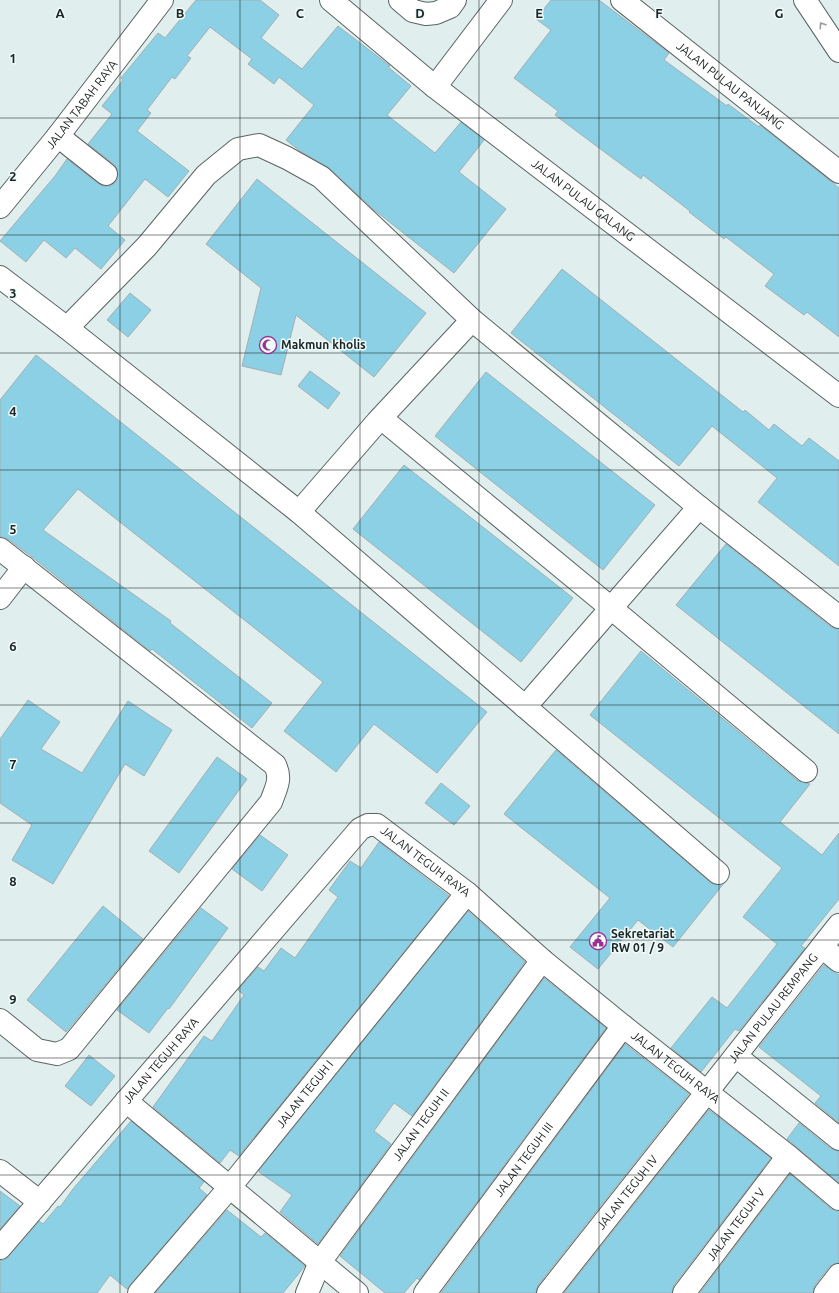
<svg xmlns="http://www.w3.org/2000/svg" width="839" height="1293" viewBox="0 0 839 1293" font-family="Ubuntu,sans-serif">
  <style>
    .building { fill: #8bd0e5; stroke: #a2afb3 }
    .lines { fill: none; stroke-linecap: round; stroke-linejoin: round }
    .minor-casing { stroke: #596564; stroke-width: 24 }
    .minor { stroke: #fff; stroke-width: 22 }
    .oneway { stroke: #9a9d9c }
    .grid { fill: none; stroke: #1f2524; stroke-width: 1; stroke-opacity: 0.55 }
    .labels { text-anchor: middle; stroke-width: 3; stroke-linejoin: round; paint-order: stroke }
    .street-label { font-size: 12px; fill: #1f2524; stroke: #edfcfb }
    .poi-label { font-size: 12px; font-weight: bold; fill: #1f2524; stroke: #edfcfb; text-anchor: start }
    .grid-label { font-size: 13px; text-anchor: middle; font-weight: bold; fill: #1f2524; stroke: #edfcfb; stroke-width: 3; stroke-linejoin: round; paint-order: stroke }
  </style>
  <rect width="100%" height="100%" fill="#e0efed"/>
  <path class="building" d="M196,0H260L279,15L261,38L302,69L338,26L390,66L388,67L411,86L387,115L435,153L461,122L484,140L459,172L506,209L454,273L373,209L329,168L300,151L286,140L314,105L279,77L274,84L248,64L252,59L210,27L187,56L191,58L175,79L172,77L147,110L151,113L137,131L189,171L168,197L145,179L108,226L125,240L101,269L75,248L66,258L44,240L26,262L0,241L55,176L67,159L99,184L104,186H110L116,182L118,176L117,169L114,164L88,144L112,114L102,106L123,80L121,78L158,33L165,38Z
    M551,0H599L669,53L664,60L727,106L728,104L759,127L760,125L839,188V337L807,312L804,315L765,286L774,274L726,237L724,239L689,212L690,211L643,175L641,179L591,142L555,115L558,111L514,78L551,30L536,19Z
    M257,179L426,313L374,377L296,315L281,375L242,366L261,288L206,244Z
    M562,269L743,412L745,410L769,430L774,424L802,446L809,438L839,461V566L758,502L777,478L712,426L679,466L511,333Z
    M130,293L151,310L128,337L107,320Z
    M36,355L487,712L437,773L374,724L336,772L284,731L323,682L78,489L43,530L171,621L170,623L272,703L252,728L152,649L150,651L32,557L8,539L0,537V400Z
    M310,371L340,393L328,409L298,386Z
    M486,372L655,505L603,570L435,436Z
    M404,465L573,598L521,662L353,529Z
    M726,544L831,627L839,629V734L676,605Z
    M641,651L798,781L810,784L780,822L822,855L839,833V899L801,946L805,948L739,1031L735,1029L701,1072L671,1048L712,997L727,1008L777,944L743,917L782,868L590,715Z
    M28,700L60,722L41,749L82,773L128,701L172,730L144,776L125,764L53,884L12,860L32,825L0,803V739Z
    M556,750L710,882L716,885L724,883L673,947L638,920L598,969L570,947L610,898L504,814Z
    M217,757L247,779L179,873L149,851Z
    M441,783L470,806L454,825L425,803Z
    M260,835L288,855L262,891L232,869Z
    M379,842L449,896L239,1156L230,1150L220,1163L153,1107L204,1036L212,1041L244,995L238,990L258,967L264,971L281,948L295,958L338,897L329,890L350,861L361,868Z
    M103,906L143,939L66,1032L27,1000Z
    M201,908L228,928L169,1009L168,1008L149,1033L117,1010Z
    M468,911L525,962L412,1116L394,1103L374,1131L391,1144L318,1244L280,1212L292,1195L259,1172V1170Z
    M824,965L839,975V1123L815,1103L821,1096L759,1047Z
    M544,978L606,1028L419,1280L417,1278L404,1293H385L340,1256Z
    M625,1044L689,1094L538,1285L536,1293H441Z
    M89,1055L115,1076L91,1106L65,1086Z
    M709,1110L771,1158L674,1285L672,1293H564Z
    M131,1121L204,1182L199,1188L207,1195L130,1285L127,1289L110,1275L97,1293H0V1260H4L9,1256L39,1221L43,1224L58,1206L60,1207L73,1189Z
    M799,1123L831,1149L839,1151V1183L787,1139Z
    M790,1174L831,1209L839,1211V1263L834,1264L829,1267L815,1285L813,1293H700Z
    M0,1191L20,1206L0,1229Z
    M227,1210L261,1237L265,1233L305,1266L283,1293H155Z"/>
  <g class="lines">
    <g class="minor-casing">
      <g id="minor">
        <path id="s1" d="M331,0L435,87L839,396"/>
        <path d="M400,0L413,11L426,14L436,13L450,7L455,0"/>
        <path id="s2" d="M622,0L839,172"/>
        <path d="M805,0L839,51"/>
        <path d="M435,87L501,0"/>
        <path d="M58,136L106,174"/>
        <path id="s3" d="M0,207L58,136L162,0"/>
        <path d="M0,277L67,328L299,512L718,873"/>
        <path d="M67,328L147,246L206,175L238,149L259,145L287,158L321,177L472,320L699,507L839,617"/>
        <path d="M381,418L611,608L806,771"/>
        <path d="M299,512L377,422L472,320"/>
        <path d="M0,549L275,765C282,779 276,788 271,802L69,1049L57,1054L37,1050L0,1020"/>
        <path d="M0,598L24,567"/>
        <path d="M525,707L699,507"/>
        <path d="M822,947L839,961"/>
        <path d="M736,1056L839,1139"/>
        <path d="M126,1101L357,1293"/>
        <path d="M0,1171L40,1202"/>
        <path id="s4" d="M0,1248L360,829L368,825H377L467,893L542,960L623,1026L788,1156L839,1199"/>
        <path id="s5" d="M139,1293L230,1187L467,893"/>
        <path id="s6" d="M307,1293L320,1262L542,960"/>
        <path id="s7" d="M425,1293L623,1026"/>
        <path id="s8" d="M548,1293L839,925"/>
        <path id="s9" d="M684,1293L788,1156"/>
        <path d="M825,1293L839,1275"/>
      </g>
    </g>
    <use href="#minor" class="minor"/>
  </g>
  <defs><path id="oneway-chevron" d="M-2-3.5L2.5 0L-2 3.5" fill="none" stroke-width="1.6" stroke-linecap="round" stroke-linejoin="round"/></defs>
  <use class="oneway" href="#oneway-chevron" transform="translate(822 25) rotate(-124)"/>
  <path class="grid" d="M120,0V1293M240,0V1293M360,0V1293M479,0V1293M599,0V1293M719,0V1293M0,118H839M0,235H839M0,353H839M0,470H839M0,588H839M0,705H839M0,823H839M0,940H839M0,1058H839M0,1175H839"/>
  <defs>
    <g id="mosque-ring" transform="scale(0.9)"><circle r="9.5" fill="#edfcfb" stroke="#9b3091" stroke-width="1.5"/><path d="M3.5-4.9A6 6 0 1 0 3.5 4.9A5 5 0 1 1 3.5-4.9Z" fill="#9b3091"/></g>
    <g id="civic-ring" transform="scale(0.9)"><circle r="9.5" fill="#edfcfb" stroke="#9b3091" stroke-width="1.5"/><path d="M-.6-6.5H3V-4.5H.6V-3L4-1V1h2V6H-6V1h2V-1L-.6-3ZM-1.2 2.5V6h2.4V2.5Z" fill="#9b3091"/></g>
  </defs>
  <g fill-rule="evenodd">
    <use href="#mosque-ring" x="268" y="345"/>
    <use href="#civic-ring" x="598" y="941"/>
  </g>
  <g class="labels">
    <g class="street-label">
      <text dy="4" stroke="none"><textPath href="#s2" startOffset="138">JALAN PULAU PANJANG</textPath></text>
      <text dy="4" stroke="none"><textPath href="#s3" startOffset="131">JALAN TABAH RAYA</textPath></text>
      <text dy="4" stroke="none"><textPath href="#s1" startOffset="322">JALAN PULAU GALANG</textPath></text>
      <text dy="4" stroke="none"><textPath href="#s4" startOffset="631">JALAN TEGUH RAYA</textPath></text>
      <text dy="4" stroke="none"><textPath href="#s8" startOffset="363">JALAN PULAU REMPANG</textPath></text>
      <text dy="4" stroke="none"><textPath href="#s4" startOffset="247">JALAN TEGUH RAYA</textPath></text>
      <text dy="4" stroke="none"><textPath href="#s4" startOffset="955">JALAN TEGUH RAYA</textPath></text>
      <text dy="4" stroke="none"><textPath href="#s5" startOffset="259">JALAN TEGUH I</textPath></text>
      <text dy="4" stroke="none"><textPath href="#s6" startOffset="204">JALAN TEGUH II</textPath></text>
      <text dy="4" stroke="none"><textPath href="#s7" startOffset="166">JALAN TEGUH III</textPath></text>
      <text dy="4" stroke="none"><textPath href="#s8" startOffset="128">JALAN TEGUH IV</textPath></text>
      <text dy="4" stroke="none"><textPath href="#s9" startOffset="86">JALAN TEGUH V</textPath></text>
    </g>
    <g class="poi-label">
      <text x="281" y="349">Makmun kholis</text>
      <text x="611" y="938">Sekretariat<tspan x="611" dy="14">RW 01 / 9</tspan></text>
    </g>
  </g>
  <g class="grid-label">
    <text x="60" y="18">A</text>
    <text x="180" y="18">B</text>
    <text x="300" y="18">C</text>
    <text x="420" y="18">D</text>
    <text x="539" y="18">E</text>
    <text x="659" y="18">F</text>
    <text x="779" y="18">G</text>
    <text x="13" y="63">1</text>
    <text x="13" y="181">2</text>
    <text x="13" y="298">3</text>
    <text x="13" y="416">4</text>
    <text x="13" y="534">5</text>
    <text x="13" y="651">6</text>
    <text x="13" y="769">7</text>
    <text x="13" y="886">8</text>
    <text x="13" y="1004">9</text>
  </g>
</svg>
